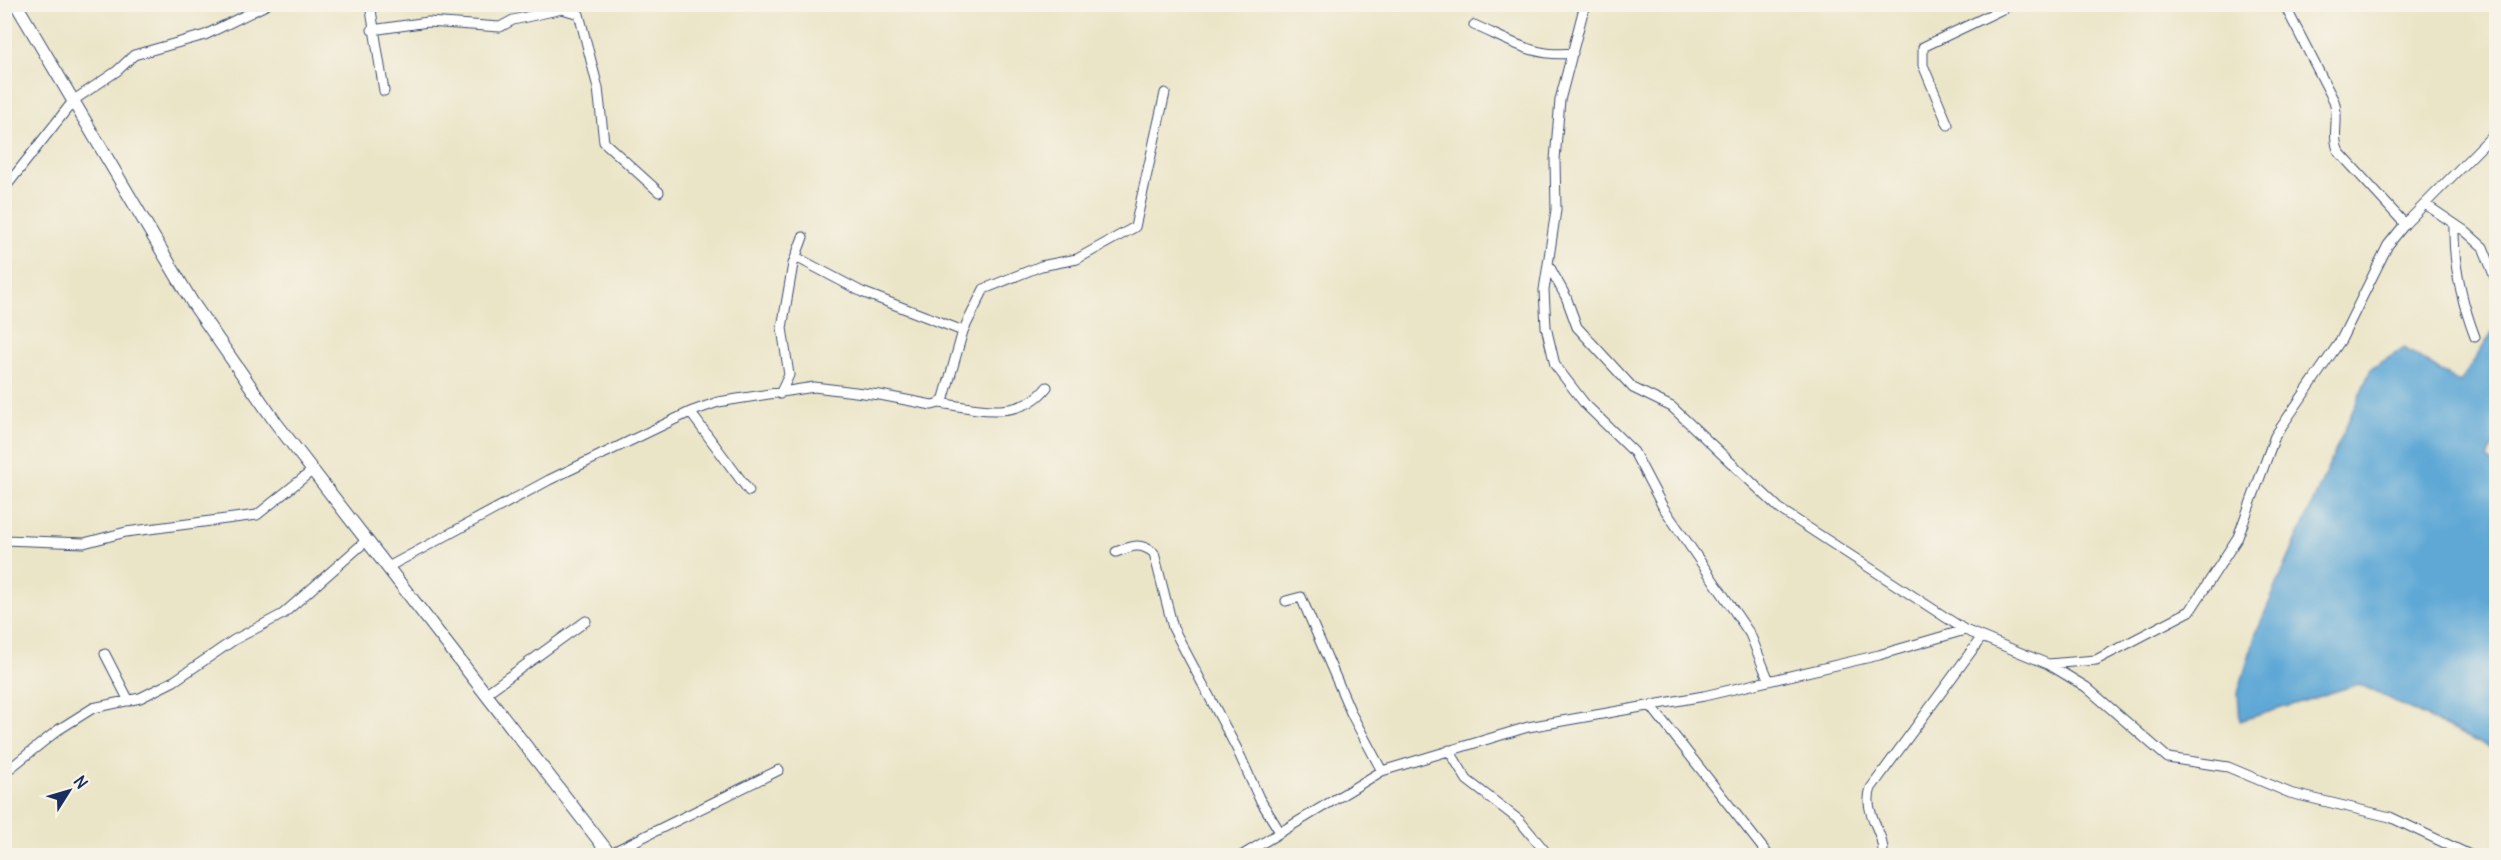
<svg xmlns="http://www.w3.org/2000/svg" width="2501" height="860" viewBox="0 0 2501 860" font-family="Delius,sans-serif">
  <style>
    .water { fill: #5fa8d6; stroke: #3d6c9a; stroke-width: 1.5 }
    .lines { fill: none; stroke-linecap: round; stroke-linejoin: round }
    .minor-casing { stroke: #3a4a6e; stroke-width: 11 }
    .major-casing { stroke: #3a4a6e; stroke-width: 14 }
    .minor { stroke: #fff; stroke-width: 9 }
    .major { stroke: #fff; stroke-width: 12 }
  </style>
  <rect width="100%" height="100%" fill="#f7f3e8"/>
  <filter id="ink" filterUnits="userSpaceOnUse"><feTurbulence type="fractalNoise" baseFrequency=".0167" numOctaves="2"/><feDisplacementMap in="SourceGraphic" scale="12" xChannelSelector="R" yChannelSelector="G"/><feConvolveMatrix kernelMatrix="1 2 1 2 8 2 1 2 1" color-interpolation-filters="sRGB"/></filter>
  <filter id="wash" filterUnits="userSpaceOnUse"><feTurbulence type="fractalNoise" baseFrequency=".008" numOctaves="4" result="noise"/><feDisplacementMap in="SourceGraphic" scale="24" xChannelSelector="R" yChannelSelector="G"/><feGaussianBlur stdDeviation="1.35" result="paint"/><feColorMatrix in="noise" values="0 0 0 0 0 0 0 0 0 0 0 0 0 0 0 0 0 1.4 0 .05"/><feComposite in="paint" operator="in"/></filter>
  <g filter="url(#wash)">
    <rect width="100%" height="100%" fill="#ebe5c8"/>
    <path class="water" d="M2496,326V440L2487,459L2496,466V751L2359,684L2240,721L2238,693L2256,633L2371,369L2404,348L2460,383Z"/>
  </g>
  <g filter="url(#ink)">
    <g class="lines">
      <g class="minor-casing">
        <path id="minor" d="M370,4L384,91
          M1585,4L1560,100L1555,160L1556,210L1548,264L1566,297L1577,327L1633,388L1672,407L1781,510L1965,630
          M2284,4L2334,101C2340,119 2331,136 2339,152L2405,224
          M1474,25C1509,40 1534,58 1573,53
          M372,30L428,22L500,27L513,20L562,9L579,14L598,88L604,142L659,192
          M1948,125L1923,65V47L2013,4
          M4,189L74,100L117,71L134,55L205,35L268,4
          M2425,204L2465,231L2483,247L2496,280
          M2454,225C2453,264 2461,300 2475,337
          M796,257L862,292L963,331
          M1548,264L1544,290L1546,327L1555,365L1585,404L1634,452L1663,507L1750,634L1769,681
          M780,394L789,375L782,328L793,264L803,237
          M940,403C977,409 1021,421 1047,387
          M690,412L749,491
          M4,540L84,543L126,532L257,515L313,470
          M1116,552C1132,546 1140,542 1154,553L1173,628L1237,749L1259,798L1280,832
          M388,567L549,480L690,412L718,402L814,387L880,395L932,405L940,403L944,398L963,331L984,289L1041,266L1077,259L1135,227L1165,93
          M1286,601L1301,597L1352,715L1382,771
          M105,654L129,701
          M2048,664L2086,687L2168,758L2228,767L2290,793L2390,817L2472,856
          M485,694L586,621
          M1651,706L1769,856
          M1449,750L1467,780L1519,820L1549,856
          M4,773L58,730L93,708L140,698L174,681L234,640L283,614L367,540
          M609,854L779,770
          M1241,856L1382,771L1528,727L1704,696L1879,655L1965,630L2048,664L2096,660L2190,611L2238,537L2275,436L2341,340L2388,245L2405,224L2496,132
          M1883,856C1885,831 1862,813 1871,788L1981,638"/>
      </g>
      <g class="major-casing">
        <path id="major" d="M16,4L192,302L276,423L611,856"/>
      </g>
      <use href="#minor" class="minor"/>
      <use href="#major" class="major"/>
    </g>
  </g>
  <rect width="2501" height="860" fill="none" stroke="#f7f3e8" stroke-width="24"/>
  <g transform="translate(69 791) rotate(53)" stroke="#f7f3e8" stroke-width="4.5" paint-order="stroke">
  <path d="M0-4.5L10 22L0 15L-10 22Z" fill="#1b2f5e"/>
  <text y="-9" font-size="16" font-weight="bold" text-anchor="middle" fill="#1b2f5e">N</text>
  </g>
</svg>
